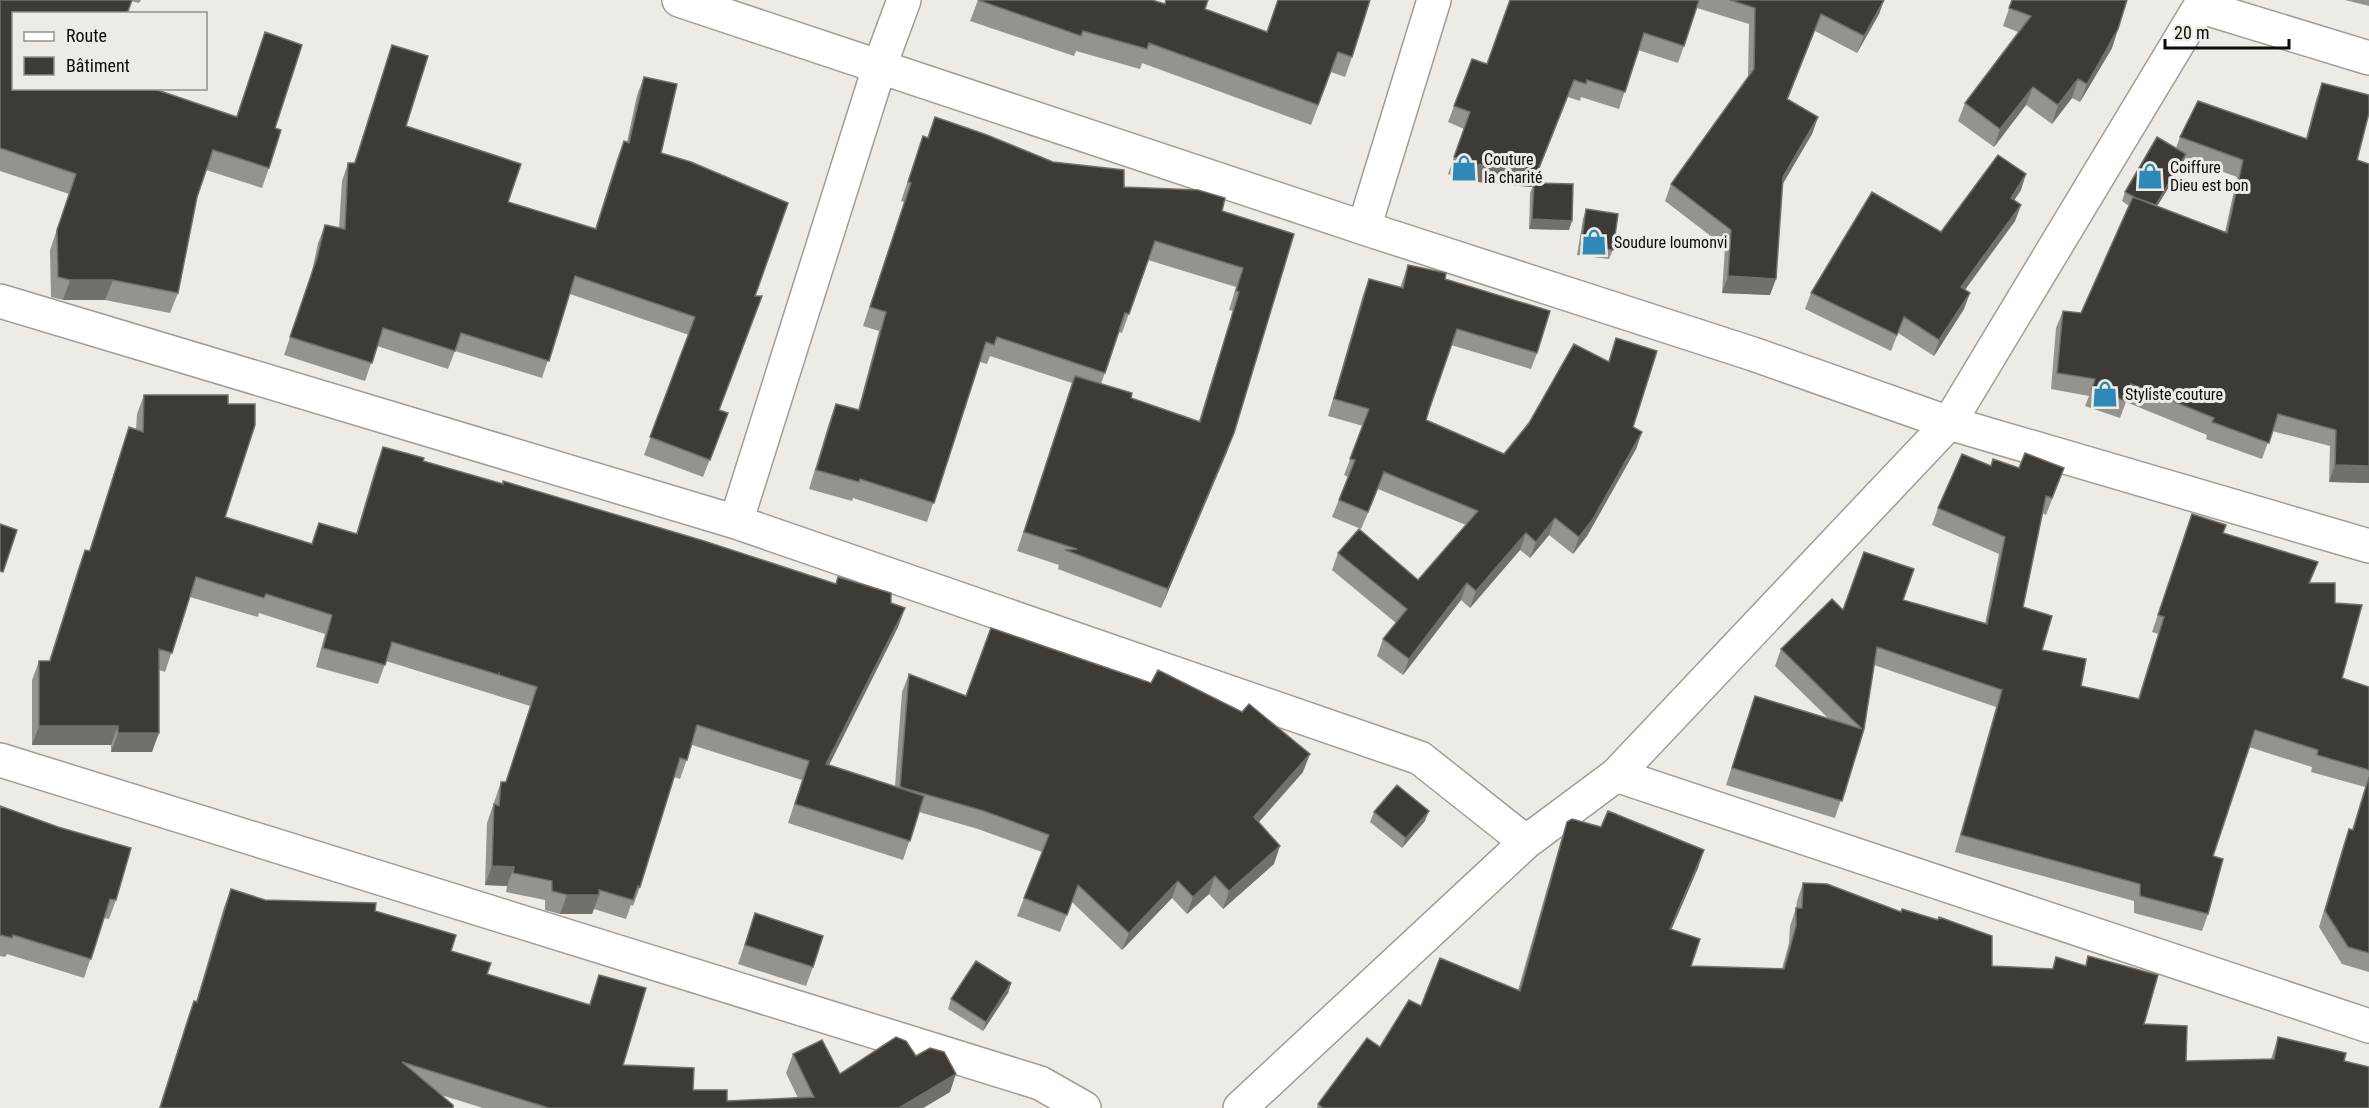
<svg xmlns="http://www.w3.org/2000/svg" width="2369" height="1108" viewBox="0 0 2369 1108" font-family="'Roboto Condensed',sans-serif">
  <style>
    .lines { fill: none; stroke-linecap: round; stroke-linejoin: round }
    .street-casing { stroke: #a09d97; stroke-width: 36 }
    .street { stroke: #fff; stroke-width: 33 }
    .wall { fill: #96928e; fill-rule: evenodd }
    .shaded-wall { fill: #73706b }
    .building { fill: #3e3b37; stroke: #73706b; stroke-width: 1.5 }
    .labels { text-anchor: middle; stroke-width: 6; stroke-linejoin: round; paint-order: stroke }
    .poi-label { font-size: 16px; fill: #0d0c0a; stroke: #eeeae5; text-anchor: start }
  </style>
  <rect width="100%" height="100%" fill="#eeeae5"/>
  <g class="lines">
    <g class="street-casing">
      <path id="street" d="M679,0L1364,228L1753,354L1949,423L2369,546
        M2202,7L2369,58
        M1364,228L1434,0
        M0,301L736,522L1420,758L1526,842
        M736,522L880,65L904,0
        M0,760L1040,1083L1084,1108
        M1616,775L2369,1026
        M1240,1108L1526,842L1616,775L1949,423L2204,0"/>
    </g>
    <use href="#street" class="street"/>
  </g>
  <path class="wall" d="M0,0H141L139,3L131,1L14,88L157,90L236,117L265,32L275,128L269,168L262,188L206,170L197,197L178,293L170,313L105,300H63L51,297L50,250L69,194L0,171Z
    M978,0L1205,9L1267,32L1278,0L1352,57L1345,77L1331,72L1311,125L1142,63L1140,69L1076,51L1074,56L970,21Z
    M1508,0H1884L1879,14L1857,53L1815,31L1788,99L1818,117L1812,134L1782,184L1770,295L1722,293L1725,247L1665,201L1671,184L1748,77L1749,24L1697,8L1678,63L1638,50L1619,109L1581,97L1580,101L1568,97L1532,187L1467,181L1448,174L1464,129L1448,122L1472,59L1487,64L1510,1Z
    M2012,0L2118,29L2112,48L2080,102L2072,98L2052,124L2026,105L1994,147L1958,121L1965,103L2018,32L2003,26Z
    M2345,0H2369V6Z
    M392,45L406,126L508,202L595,229L617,159L624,141L627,142L637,95L644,77L661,153L755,296L719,410L728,413L703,477L644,455L689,335L570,294L542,378L455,351L448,369L377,346L365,381L284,355L311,276L318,243L325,225L339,228L342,181L348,163H354Z
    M2322,83L2357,160L2369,164V483L2329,482L2330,446L2272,431L2262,459L2206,439L2207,435L2126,402L2120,418L2085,406L2089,396L2051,389L2056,328L2063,311L2081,313L2129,206L2122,201L2125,192L2176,148L2180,137L2306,138L2316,100ZM2185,158L2237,177L2225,232L2157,206L2183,164Z
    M935,117L1053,162L1124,187L1222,211L1294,234L1227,452L1161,608L1058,569L1059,565L1017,551L1072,383L990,356L987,364L980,362L927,522L853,498L852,501L809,489L829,423L836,404L858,410L879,331L863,326L904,202L901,201L923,136L927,138ZM1148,260L1236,287L1229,310L1233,311L1199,421L1131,398L1101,384L1119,332L1122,333Z
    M1534,183L1569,230L1529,229L1530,193Z
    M2021,190L2014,200L2021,205L2015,221L1965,290L1964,309L1934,356L1898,333L1891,351L1805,309L1811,293L1941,232Z
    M1586,209L1613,250L1609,259L1577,255L1583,219Z
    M1408,265L1445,279L1537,353L1531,369L1451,345L1426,420L1504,454L1608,362L1616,338L1633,427L1642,432L1636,449L1587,536L1573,554L1549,535L1530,558L1520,550L1470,608L1461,600L1403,675L1377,656L1383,639L1396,623L1332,570L1338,553L1418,580L1466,525L1378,489L1361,529L1332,517L1348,477L1344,475L1363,426L1328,416L1363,295L1369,279L1400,288Z
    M144,395L225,517L312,544L319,523L356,534L376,466L383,447L423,461L891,603L905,608L898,627L829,765L895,786L902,692L909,674L966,696L1303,772L1259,822L1274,864L1223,909L1209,894L1187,914L1172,898L1122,950L1072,902L1060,932L1017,916L1042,852L978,829L919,812L903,860L788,823L802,780L692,745L680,779L674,777L640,887L633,906L631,905L626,919L594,909L592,914H560L545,910V900L506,892L507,886L485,885L487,823L501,782H506L530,706L492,694L493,691L492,694L386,661L378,684L316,667L325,634L259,613L258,617L190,597L165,672L159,670L152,752H111V745H32V680L39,661H49L78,569L85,550L89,551L129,427L136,430L137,414Z
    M1990,466L2019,468H2064L2046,515L2042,513L2023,607L2042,650L2081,686L2138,699L2158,634L2152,632L2192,514L2223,533L2310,583L2335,603L2342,678L2369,687V972L2342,964L2319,927L2343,846L2349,829L2352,830L2365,787L2311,772L2312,767L2249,747L2213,856L2208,914L2202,931L2134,913V901L1955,852L1996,707L1874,665L1864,729L1835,818L1726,785L1755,696L1828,718L1775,666L1781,649L1843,610L1903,600L1985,624L1999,554L1932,525L1938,508Z
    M0,806L116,900L109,919L104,918L84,978L7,954L5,957L0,956Z
    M1374,812L1425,821L1402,848L1370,822Z
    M1567,822L1601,827L1704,850L1698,868L1671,929L1691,966L1782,969L1789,943L1790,926L1796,908L1797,901L1803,883L1992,966L2052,969L2056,957L2085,966L2088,956L2144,1024L2186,1061L2271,1059L2278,1037L2344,1061L2369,1108H1317L1318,1104L1380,1047L1421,1006L1518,990L1561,840Z
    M231,889L265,900L375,911L451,951L487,974L589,1005L599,975L623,1065L727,1101L798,1098L786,1073L793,1054L840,1074L916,1056L950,1092L923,1108H483L441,1095L453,1108H159L187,1020L194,1001L196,1002L224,907Z
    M755,913L813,967L806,986L738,964Z
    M1011,983L1008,993L983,1031L948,1009L951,999Z"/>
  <path class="shaded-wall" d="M1884,0L1879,14L1857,53L1864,36Z
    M2118,29L2112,48L2080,102L2087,84Z
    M2078,79L2072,98L2052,124L2058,105Z
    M1574,80L1532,187L1467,181L1473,164Z
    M2033,87L2026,105L1994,147L2000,129Z
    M1818,117L1812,134L1777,194L1783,177Z
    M2186,154L2183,164L2150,218L2154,208Z
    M2026,174L2021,190L2005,214L2011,198Z
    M2021,205L2015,221L1955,303L1961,287Z
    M1532,219L1572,221L1569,230L1529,229Z
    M1728,276L1776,279L1770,295L1722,293Z
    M70,280H113L105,300H63Z
    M1970,293L1964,309L1934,356L1939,340Z
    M1642,432L1636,449L1587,536L1573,554L1579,537Z
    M1234,433L1227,452L1161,608L1168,589Z
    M2335,465L2369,466V483L2329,482Z
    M1384,472L1378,489L1361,529L1368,512Z
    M1555,518L1549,535L1530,558L1536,542Z
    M1526,533L1520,550L1470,608L1476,591Z
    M1467,583L1461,600L1403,675L1409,659Z
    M905,608L898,627L820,783L826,764Z
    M39,726H118L111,745H32Z
    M118,733H159L152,752H111Z
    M1310,754L1303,772L1248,834L1254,817Z
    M1429,811L1425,821L1402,848L1406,838Z
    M1280,846L1274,864L1223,909L1229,891Z
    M1704,850L1698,868L1664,947L1670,929Z
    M492,866L514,867L507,886L485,885Z
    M1215,876L1209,894L1187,914L1193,897Z
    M1178,881L1172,898L1122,950L1129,933Z
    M567,895H599L592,914H560Z
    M1011,983L1008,993L983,1031L986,1022Z
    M956,1074L950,1092L923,1108H899Z"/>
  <path class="building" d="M0,0H132L127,14H14V88H158L157,90L237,117L265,32L302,45L275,128L281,130L269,168L213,150L197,197L178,293L113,280H70L58,277L57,230L76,174L0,148Z
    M978,0H1152L1165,4L1166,0H1208L1205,9L1267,32L1278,0H1370L1352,57L1338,52L1318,105L1149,43L1147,49L1083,31L1081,36Z
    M1510,0H1699L1684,46L1644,33L1625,92L1587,80L1586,84L1574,80L1538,170L1473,164L1454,157L1470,112L1454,106L1472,59L1487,64Z
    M1730,0H1884L1864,36L1821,14L1787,99L1818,117L1783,177L1776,279L1728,276L1731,230L1671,184L1754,69L1755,8Z
    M2012,0H2127L2118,29L2087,84L2078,79L2058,105L2033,87L2000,129L1965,103L2031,16L2009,8Z
    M392,45L428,56L406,126L521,164L508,202L596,229L624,141L629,143L644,77L677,84L661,153L691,162L788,203L755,296H762L719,410L728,413L710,460L650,437L695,317L575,276L549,361L461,333L455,351L383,328L372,363L290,337L317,258L325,225L345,229L348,163H355Z
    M2322,83L2369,95V113L2357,160L2369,164V466L2335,465L2336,430L2278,414L2269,443L2212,422L2214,418L2131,384L2126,401L2092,389L2095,379L2057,373L2063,311L2081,313L2133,197L2227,233L2243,160L2180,137L2198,101L2307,139Z
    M935,117L987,135L1053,162L1124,170V187L1198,190L1225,198L1222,211L1294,234L1234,433L1168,589L1065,550L1077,549L1024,532L1075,376L1132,393L1131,398L1200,422L1239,292L1236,291L1243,268L1155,241L1129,314L1125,313L1105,373L997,337L994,345L986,342L934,503L860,479L859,482L816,470L836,404L859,410L886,312L870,307L911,183L908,182L923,136L928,138Z
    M2157,137L2186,154L2156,205L2136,198L2125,192Z
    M1998,155L2026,174L2011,198L2021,205L1961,287L1970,293L1939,340L1904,317L1897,335L1811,293L1872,192L1941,232Z
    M1534,183L1573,184L1572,221L1532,219Z
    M1586,209L1618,214L1613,250L1581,245Z
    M1408,265L1446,273L1445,279L1550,311L1537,353L1457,329L1429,410L1426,420L1504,454L1529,423L1574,344L1609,362L1616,338L1657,351L1633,427L1642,432L1593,519L1579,537L1555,518L1536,542L1526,533L1476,591L1467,583L1409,659L1383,639L1407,609L1338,553L1359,529L1418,580L1478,511L1384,472L1368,512L1339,500L1355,460L1350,459L1369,409L1334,399L1369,279L1403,288Z
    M144,395H228V404H255V425L225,517L312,544L319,523L357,534L383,447L424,458L423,461L503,484V481L704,541L836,584L838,577L891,593V603L905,608L826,764L924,796L910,841L795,804L809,761L697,725L687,760L680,758L640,887L638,886L633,900L599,890V895H567L552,891V881L513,873L514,867L492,866L494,804L499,806L501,782H506L537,687L499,675V672V675L392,642L385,665L323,648L332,615L266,594L264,598L196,577L172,653L159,649V733H118V726H39V661H50L85,550L90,551L129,427L143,432Z
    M2025,453L2064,468L2052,498L2046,496L2023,607L2052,616L2042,650L2086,659L2081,686L2139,699L2164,617L2158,615L2192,514L2226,525L2223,533L2318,562L2309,583H2335V603L2362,605L2342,678L2369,687V770L2317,755L2318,750L2255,730L2213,856L2223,859L2208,914L2140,896V884L1961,835L2002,690L1877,647L1864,729L1842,801L1732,768L1755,696L1862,729L1781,649L1832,599L1843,610L1864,552L1914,569L1903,600L1987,624L2005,537L1938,508L1962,454L1991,466L1993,459L2019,468Z
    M0,524L17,530L3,572L0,571Z
    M991,628L1151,683L1158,670L1242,712L1249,704L1310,754L1254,817L1280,846L1229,891L1215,876L1193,897L1178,881L1129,933L1078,885L1067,915L1024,898L1049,835L984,811L900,787L909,674L966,696Z
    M2369,777V953L2348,947L2325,911L2349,829L2353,830Z
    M1397,785L1429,811L1406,838L1374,812Z
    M0,806L58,827L131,848L116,900L110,899L91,959L13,935L12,938L0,935Z
    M1608,811L1704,850L1670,929L1700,939L1691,966L1784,969L1796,926V908H1802L1803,883L1827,884L1901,912L1902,909L1938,920L1939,917L1992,936V966L2053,969L2056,957L2086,966L2088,956L2158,975L2144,1024L2187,1026L2186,1061L2274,1059L2278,1037L2346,1053L2344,1061L2369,1067V1108H1323L1318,1104L1367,1038L1380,1047L1409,1000L1421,1006L1440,958L1520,991L1567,822L1572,819L1601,827Z
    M231,889L265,900L376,903L375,911L456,935L451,951L491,963L487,974L590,1005L599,975L646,988L623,1065L694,1068L693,1090H727V1101L814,1097L793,1054L822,1040L840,1074L896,1037L906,1041L916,1056L930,1048L944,1052L956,1074L899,1108H549L402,1062L453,1105V1108H160L194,1001L197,1002Z
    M755,913L823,936L813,967L745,945Z
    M976,961L1011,983L986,1022L951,999Z"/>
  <defs>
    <g id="shop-bare" transform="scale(2.07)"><path d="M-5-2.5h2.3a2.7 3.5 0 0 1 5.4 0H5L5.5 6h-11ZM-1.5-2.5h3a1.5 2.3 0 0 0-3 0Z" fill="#2f89b6" stroke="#eeeae5" stroke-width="2.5" paint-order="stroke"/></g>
  </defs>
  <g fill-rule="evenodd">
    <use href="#shop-bare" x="1464" y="168"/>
    <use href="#shop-bare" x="2150" y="176"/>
    <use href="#shop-bare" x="1594" y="242"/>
    <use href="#shop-bare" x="2105" y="394"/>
  </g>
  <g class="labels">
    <g class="poi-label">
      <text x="1484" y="165">Couture<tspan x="1484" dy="18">la charité</tspan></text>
      <text x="2170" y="173">Coiffure<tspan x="2170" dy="18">Dieu est bon</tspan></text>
      <text x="1614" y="248">Soudure loumonvi</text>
      <text x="2125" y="400">Styliste couture</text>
    </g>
  </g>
  <rect x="12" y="12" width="195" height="78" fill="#eeeae5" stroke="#94918d" stroke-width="1.5"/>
  <rect x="24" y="32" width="30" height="9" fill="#ffffff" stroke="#94918d" stroke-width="1.5"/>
  <text x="66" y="42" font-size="18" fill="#0d0c0a">Route</text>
  <rect x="24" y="57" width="30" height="18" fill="#3e3b37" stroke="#94918d" stroke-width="1.5"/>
  <text x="66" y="72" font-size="18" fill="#0d0c0a">Bâtiment</text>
  <path d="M2165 39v9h124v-9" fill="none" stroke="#0d0c0a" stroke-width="3"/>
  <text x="2174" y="39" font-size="18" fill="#0d0c0a" stroke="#eeeae5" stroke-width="4.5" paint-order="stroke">20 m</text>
</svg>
